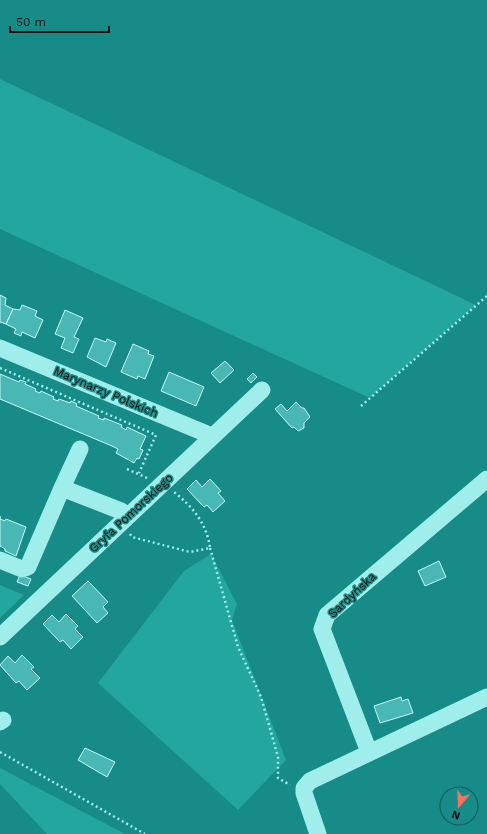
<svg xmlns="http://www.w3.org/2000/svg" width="487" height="834" viewBox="0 0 487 834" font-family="'Work Sans',sans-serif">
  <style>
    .green { fill: #23a6a0 }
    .building { fill: #49b7b3; stroke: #c6faf8 }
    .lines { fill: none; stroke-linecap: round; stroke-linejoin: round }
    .path { stroke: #a0eeeb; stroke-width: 2.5; stroke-dasharray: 2 3; stroke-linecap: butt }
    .minor { stroke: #a0eeeb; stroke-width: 17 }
    .labels { text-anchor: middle; stroke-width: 3; stroke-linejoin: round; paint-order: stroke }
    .street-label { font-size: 12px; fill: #111; stroke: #178b87 }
  </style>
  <rect width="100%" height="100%" fill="#178b87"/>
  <path class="green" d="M0,79L476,305L370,398L0,229Z
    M211,554L237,604L232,620L286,760L238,810L98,683L184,571Z
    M0,585L24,595L0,618Z
    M0,768L125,834H47L0,784Z"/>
  <path class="building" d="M0,295L6,298L5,305L13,309L6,324L0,322Z
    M22,305L37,311L35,316L43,320L35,338L22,332L21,336L14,333L16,329L6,324L13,309L20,310Z
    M65,310L83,318L74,337L79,339L73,353L61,348L65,338L55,334Z
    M95,338L106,342L107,339L116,343L106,367L87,357Z
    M133,344L149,351L148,354L154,356L145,379L138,376L137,379L121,372Z
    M225,361L234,370L220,383L211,373Z
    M169,372L204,387L196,406L161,391Z
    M253,373L257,377L251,383L247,379Z
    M0,374L19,382L20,380L26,382L25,384L36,389L35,391L40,393L41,391L54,397L53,399L58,401L59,399L70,403L71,401L77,404L76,406L99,416L98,418L104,420V418L122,425L121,427L126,430L127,427L146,436L140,449L143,450L139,459L137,458L134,463L116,453L118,449L112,446L0,399Z
    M296,402L302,408H304L310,417L304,423V428L298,431L294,427L292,428L275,409L281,404L287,411Z
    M210,479L221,491L218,493L225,501L213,512L207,505L204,507L187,489L196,480L202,487Z
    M0,516V519L5,521L6,519L26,527L16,556L5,551V549L0,546Z
    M439,561L446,577L425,586L418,571Z
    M20,575L31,579L28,586L17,582Z
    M88,581L108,602L103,607L108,613L97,623L72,596Z
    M66,614L78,626L75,629L83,637L71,649L63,640L60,642L43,624L52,615L59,622Z
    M22,655L34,667L31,669L40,678L27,690L19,681L16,683L0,665L8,656L15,663Z
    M401,697L402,701L408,699L413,713L380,723L374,706Z
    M85,748L115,762L107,777L78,760Z"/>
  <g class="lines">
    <path class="path" d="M0,368L156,435L139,473
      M361,406L487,296
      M127,469L147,478
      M130,534L132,537L190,552L210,548C207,524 193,507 174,492
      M210,548L238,647L261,697L278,757V778L290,785
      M0,752L145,834"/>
    <path class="minor" d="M0,348L212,436
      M62,488L80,449
      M0,560L22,569L28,567L62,488L121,511L128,516
      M0,637L262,390
      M0,722L3,720
      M369,752L322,629L327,615L487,479
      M318,834L304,793V788L310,781L487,697"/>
  </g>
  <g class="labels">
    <g class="street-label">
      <text transform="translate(106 392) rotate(23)" y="4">Marynarzy Polskich</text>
      <text transform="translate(131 513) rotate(-43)" y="4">Gryfa Pomorskiego</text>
      <text transform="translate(352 595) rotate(-43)" y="4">Sardyńska</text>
    </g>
  </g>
  <g transform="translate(459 806) rotate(199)"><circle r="19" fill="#178b87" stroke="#155a58"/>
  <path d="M0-3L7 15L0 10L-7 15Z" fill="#ff705e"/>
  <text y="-6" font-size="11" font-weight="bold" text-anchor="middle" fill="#111111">N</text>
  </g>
  <path d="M10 26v6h99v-6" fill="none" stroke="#111111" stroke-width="2"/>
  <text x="16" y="26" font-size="12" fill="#111111" stroke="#178b87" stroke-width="3" paint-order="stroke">50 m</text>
</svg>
